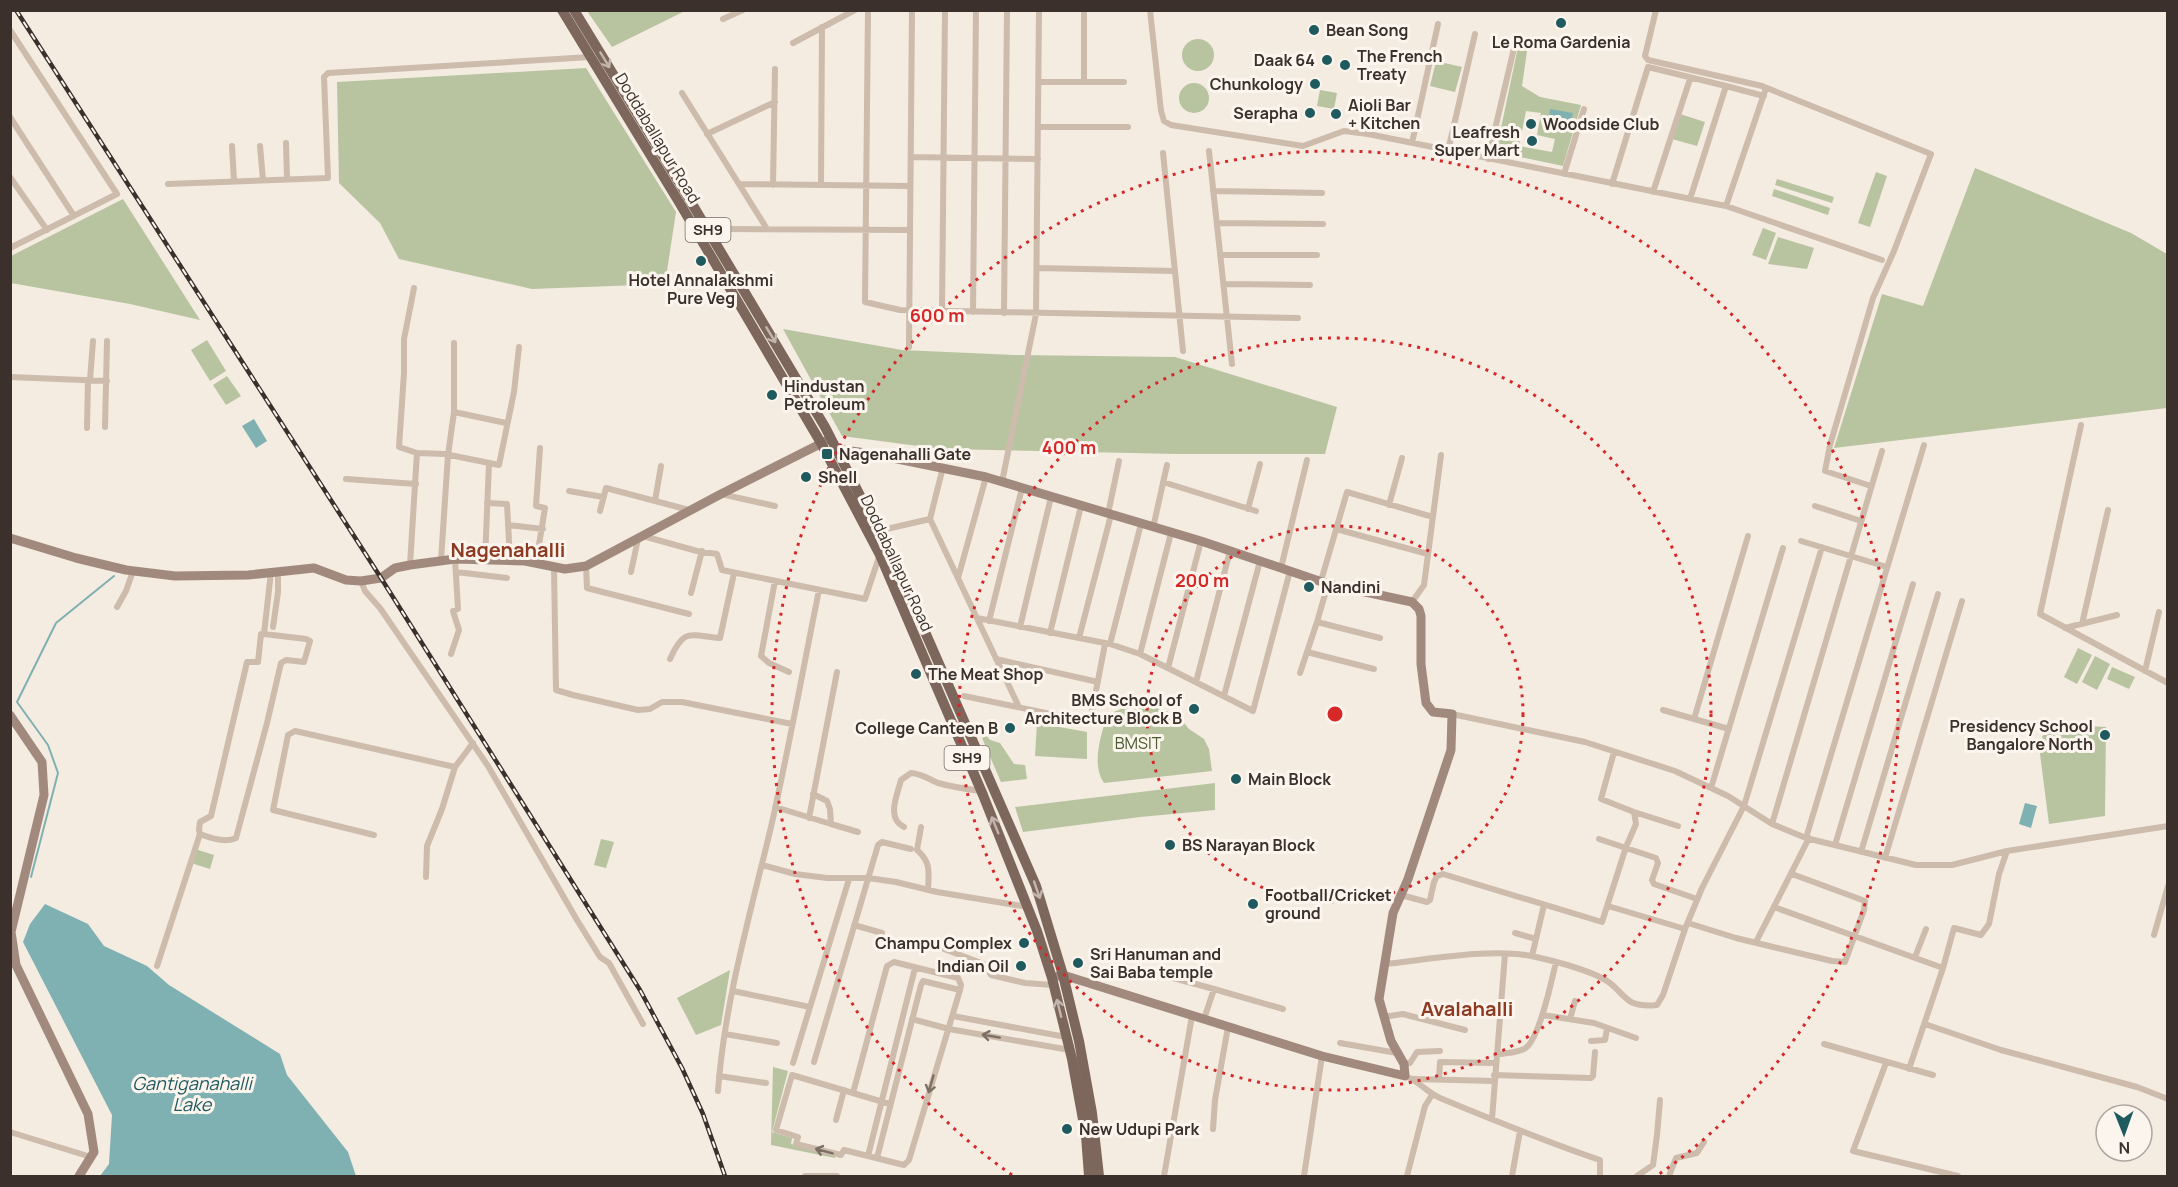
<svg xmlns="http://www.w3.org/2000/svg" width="2178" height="1187" viewBox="0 0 2178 1187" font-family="Manrope,sans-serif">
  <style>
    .green { fill: #b8c4a0; fill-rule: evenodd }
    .water { fill: #7fb0b2 }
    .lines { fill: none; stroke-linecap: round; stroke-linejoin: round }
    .stream { stroke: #7fb0b2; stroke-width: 2 }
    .street { stroke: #cdbbac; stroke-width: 6 }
    .secondary { stroke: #a18a7d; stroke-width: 9 }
    .primary { stroke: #7d675c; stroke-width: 10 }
    .rail-casing { stroke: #3b302b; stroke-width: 4.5 }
    .rail { stroke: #fbf5ee; stroke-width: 2; stroke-dasharray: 7; stroke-linecap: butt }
    .oneway { stroke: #c2b5ac }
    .oneway2 { stroke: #7d6f65 }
    .ring { fill: none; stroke: #d62828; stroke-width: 3; stroke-dasharray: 3 6 }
    .poi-dot { fill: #1f5a5e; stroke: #fbf5ee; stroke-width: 2 }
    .labels { text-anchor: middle; stroke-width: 6; stroke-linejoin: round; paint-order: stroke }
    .shield { fill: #fbf5ee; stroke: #756b66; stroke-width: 1.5 }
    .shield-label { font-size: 15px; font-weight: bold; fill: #3b302b }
    .poi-label { font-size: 16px; font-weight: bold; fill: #3b302b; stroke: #fbf5ee; text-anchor: start }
    .street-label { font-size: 16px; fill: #3b302b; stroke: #fbf5ee }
    .park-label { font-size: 16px; fill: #4a5a2e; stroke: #fbf5ee }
    .water-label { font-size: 18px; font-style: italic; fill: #1f5a5e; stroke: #fbf5ee }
    .quarter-label { font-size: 20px; font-weight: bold; fill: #8c3b22; stroke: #fbf5ee }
    .centre { fill: #d62828; stroke: #fbf5ee; stroke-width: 3 }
    .ring-label { font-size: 18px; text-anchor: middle; font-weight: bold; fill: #d62828; stroke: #fbf5ee; stroke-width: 6; stroke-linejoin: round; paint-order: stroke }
  </style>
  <rect width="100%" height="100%" fill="#f4ebe1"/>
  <path class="green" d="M587,11H685L612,47Z
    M1182 55a16 16 0 1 1 32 0a16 16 0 1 1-32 0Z
    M1518,47L1527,51L1522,86L1540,97L1581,105L1563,166L1496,152ZM1526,111L1541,113L1537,135L1555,139L1552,152L1519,146Z
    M1436,61L1462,67L1455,92L1430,86Z
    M586,68L676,212L665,284L532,289L399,259L380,223L339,183L337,82Z
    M1179 98a15 15 0 1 1 30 0a15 15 0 1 1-30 0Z
    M1320,90L1337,93L1334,109L1317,106Z
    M1680,114L1705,122L1697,146L1672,139Z
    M1975,168L2131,233L2167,254V408L1834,448L1882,294L1923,306Z
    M1876,172L1887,176L1870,227L1858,223Z
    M1777,179L1834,197L1832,203L1775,185Z
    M1774,189L1830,208L1828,215L1772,196Z
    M123,199L200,320L130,304L11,283V256Z
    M1763,228L1776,233L1766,260L1752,255Z
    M1778,237L1814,248L1807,269L1768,264Z
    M783,329L902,350L1014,355L1175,357L1337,407L1325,454H1178L941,449L842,436Z
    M207,340L226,371L210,381L191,350Z
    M227,376L241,396L226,405L213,385Z
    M2078,648L2092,655L2077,684L2064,677Z
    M2095,656L2110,664L2097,690L2082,682Z
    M2112,667L2135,677L2129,689L2107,679Z
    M1138,706H1155L1179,717L1189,729L1204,739L1209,749L1212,771L1104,783C1091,764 1101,736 1107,715L1123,708Z
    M1037,723L1087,732V759L1035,756Z
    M2047,724L2106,727L2105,816L2049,824L2039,746Z
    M987,736L990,740L1000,743L1014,764L1025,765L1027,779L1001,782L982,738Z
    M1215,783V810L1140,817L1023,832L1015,807Z
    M601,839L614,842L606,868L594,865Z
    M195,849L214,855L210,869L191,863Z
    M730,970L721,1025L696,1035L677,998Z
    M773,1067L788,1071L772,1132L792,1138L791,1144L835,1156V1158L771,1145Z"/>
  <path class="water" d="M1550,109L1573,113L1571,122L1549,119Z
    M254,419L267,441L256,448L242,426Z
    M2025,803L2037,806L2031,828L2019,824Z
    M45,904L88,924L104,946L147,966L169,985L280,1054L287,1075L348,1152L356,1176H100L109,1164L112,1115L23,942L30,924Z"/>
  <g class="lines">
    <path class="stream" d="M31,877L58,773L48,745L17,702L56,623L114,576"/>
    <path class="street" d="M868,10L865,302L900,310L1298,318
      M1150,10L1161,111L1164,121L1171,125L1303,146L1344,131L1368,134L1726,206L1882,260
      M1656,10L1645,56L1648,60L1762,86L1931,154L1894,251L1873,298L1830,445L1825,471L1871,486
      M723,19L743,10
      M10,30L117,194L10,248
      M793,43L855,10
      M1039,82H1124
      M1084,82V10
      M1726,86L1764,96
      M682,93L767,229
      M10,117L74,216
      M1038,127H1128
      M707,134L775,102
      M286,143L287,179
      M1412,143L1438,24
      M232,146L234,181
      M260,146L263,180
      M1209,151L1232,364
      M1448,151L1475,34
      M1163,153L1183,351
      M911,157L1038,159
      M1488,159L1515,44
      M1564,174L1584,109
      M10,177L47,230
      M168,184L328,178L324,77L328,73L590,57
      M739,184L910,186
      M1612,184L1648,67L1726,86L1690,199
      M773,185L775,69
      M821,185L822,27
      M1213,191L1322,193
      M1653,192L1690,79
      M1726,206L1766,88
      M1217,223L1323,224
      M726,229L910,230
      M1220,255H1317
      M1037,268L1175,271
      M1224,284L1310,285
      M414,288L404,339V373L399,447L417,453L445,454L499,465L514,392L519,347
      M942,311L945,10
      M973,312L976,10
      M1004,313L1007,10
      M909,347L912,10
      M10,377L107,381
      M90,380L93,341
      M454,412V343
      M2081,425L2040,614L2168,683
      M105,427L107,341
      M87,428L88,380
      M943,467L930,519L1019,707
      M346,479L416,484
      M1002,482L1036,314L1039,10
      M1163,482L1256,511
      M569,491L603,497
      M721,494L775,506
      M655,501L661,466
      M487,503L507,504L510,560
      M1389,505L1402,458
      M1815,506L1861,521
      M1248,509L1260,464
      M600,511L606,488L689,510
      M1108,514L1119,461
      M508,525L543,529
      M1153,528L1167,465
      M1336,529L1428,554
      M878,531L930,519
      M643,536L697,551L717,554L722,570L865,599L879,557
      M1801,541L1887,567
      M441,560L448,455L454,412L506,423
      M485,560L489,463
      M536,563L545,508L536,506L540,448
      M410,565L417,453
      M586,566L587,588L689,614
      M554,568L556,690L573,695L638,710L650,709L662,702H682L792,724
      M1281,568L1307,460
      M456,572L507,578
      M631,572L638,539
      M958,578L986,477
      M361,581L365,591L380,608L488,766L577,920L600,957L609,963L643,1024
      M775,581L761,656L769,663L789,672
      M1321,581L1347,492L1433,517
      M1328,584L1317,622L1380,638
      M691,593L702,551
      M1412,602L1424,585L1441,455
      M117,607L126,591L133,571
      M977,618L1110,644L1140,654L1253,711L1290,571
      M989,621L1022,488
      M1317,622L1307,652L1374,669
      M2082,624L2108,510
      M273,627L278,592V572
      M1020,627L1051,497
      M2065,628L2117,615
      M1050,633L1081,506
      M264,634L306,639L310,641L304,662L286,660L281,663L267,723L236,838C226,843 210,838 200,834L199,830L200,822L211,816L247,662H258L261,634H264L271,572
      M1079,638L1111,515
      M1110,644L1141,524
      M451,654L459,630L453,611L458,609L455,559
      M1140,654L1171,533
      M670,659C684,628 689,635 720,638L734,573
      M996,659L1098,682
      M1168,668L1201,541
      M2145,671L2159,612
      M1300,673L1307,652
      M1196,682L1230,551
      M964,696L1090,722L1105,644
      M1224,696L1260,561
      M1663,710L1729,729
      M1452,714L1585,742L1675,771L1728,796L1772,824L1806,838L1916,865H1952L2007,851L2168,826
      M1694,719L1748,536
      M1711,788L1783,548
      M813,794L827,801L830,809L831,824L858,832
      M775,807L831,824
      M1634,812L1678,826
      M809,818L837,672
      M1772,824L1882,451
      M904,827C886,818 897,796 901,780L911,773C923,774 928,779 938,783C952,787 966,789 981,791
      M921,827L917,850C931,862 929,872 928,889
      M374,835L273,810L288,735L295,731L455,767
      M1806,838L1924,445
      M1599,839L1656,858L1658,863L1652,880L1654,884L1697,899
      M1835,845L1913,584
      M1861,852L1938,594
      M1885,858L1962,601
      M762,865L795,874L827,878H868L896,882L937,892L1028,907
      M426,877L427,846L442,809L455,767L473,743
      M1401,895L1427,902L1430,900L1434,882L1437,876L1443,874L1602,922L1626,847L1636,824L1634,812L1601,799L1614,752
      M1608,906L1685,929
      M1774,907L1943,968L1909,1069
      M1688,923L1736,938L1832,961L1845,962L1864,910L1865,901L1792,874
      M854,925L882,933
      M1515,933L1536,939
      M2154,935L2168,886
      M1756,942L1809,838
      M944,949L984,964L991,975L1025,983L1053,985
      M1532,956L1544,905
      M1915,957L1926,929
      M1384,964C1427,960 1494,947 1536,957C1558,962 1582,968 1602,978C1626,990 1621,1009 1657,1005L1663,995L1685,929L1702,888L1744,806L1822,547
      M157,966L200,834
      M1943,968L1954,928L1981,935L1989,924L1999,874L2007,851
      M1147,971L1214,989L1204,1019
      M1214,989L1283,1009
      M733,991L810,1007
      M1543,1015L1594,1023L1636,1038
      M953,1016L1066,1037
      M1383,1017L1403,1014L1465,1030
      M912,1019L949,1029L1070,1050
      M1570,1019L1575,1001
      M1925,1024L2001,1050L2137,1087L2168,1099
      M725,1034L777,1043
      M1591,1041L1605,1040L1607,1029
      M1340,1043L1397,1053
      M1824,1044L1933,1075
      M1496,1055C1504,1053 1516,1053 1524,1049C1539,1042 1552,979 1556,962
      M814,1062L878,845L882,842L911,849
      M793,1063L849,879
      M1886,1063L1853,1151L1958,1176
      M1404,1064L1410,1063L1417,1052L1440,1051
      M1494,1075L1591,1078L1593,1076L1595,1052
      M719,1076L766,1083
      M1405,1076C1419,1081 1426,1092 1440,1098C1493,1120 1546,1142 1600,1160V1176
      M1414,1079L1494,1081
      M1439,1079L1440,1062L1495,1063
      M718,1091C724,1004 751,911 771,827C789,748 803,669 819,590
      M853,1093L887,966L894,962L958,978L961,985L960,990
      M1492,1119L1505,954
      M836,1120L844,1090
      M1213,1129L1215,1100L1228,1027
      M10,1132L91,1157
      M868,1156L915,968
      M877,1158L921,985L923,981L960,990L909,1160L904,1165L844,1150L841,1155L796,1144L798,1137L776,1130L792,1075L890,1104
      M805,1176H837
      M1164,1176L1192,1016
      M1304,1176L1322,1056
      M1407,1176L1425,1106L1432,1095
      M1512,1176L1520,1131
      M1637,1176L1653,1165L1657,1135L1660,1100
      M1669,1176L1676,1158L1697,1153L1704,1142"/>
    <path class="secondary" d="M838,452L844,450L873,454L986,477L1201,541L1328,584L1412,602L1419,609L1421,616V664L1426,703L1433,712L1452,714L1451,750L1408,879L1393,913L1379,999L1391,1041L1404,1064L1405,1076L1322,1056L1063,975L1058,976
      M10,538L76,558L126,570L175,576L248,575L314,568L346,580L361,581L381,578L395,568L410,565L455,559L525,561L565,569L586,566L721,494L826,441
      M10,715L42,762L44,795L11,932L16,965L88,1114L94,1152L79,1176"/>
    <path class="primary" d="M562,10L679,202L821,443L880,555L983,795L1037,931L1052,978L1072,1059L1086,1136L1089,1176
      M574,10L688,197L825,427L898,570L1036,886L1063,975L1079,1041L1092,1113L1099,1176"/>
    <g class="rail-casing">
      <path id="rail" d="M16,10L381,578L640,990L682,1068L703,1114L725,1176"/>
    </g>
    <use href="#rail" class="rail"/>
  </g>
  <defs><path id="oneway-shaft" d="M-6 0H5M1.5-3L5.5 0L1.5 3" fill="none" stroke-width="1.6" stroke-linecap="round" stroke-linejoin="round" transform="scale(1.5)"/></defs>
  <g class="oneway">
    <use href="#oneway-shaft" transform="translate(605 60) rotate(59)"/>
    <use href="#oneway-shaft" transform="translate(771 335) rotate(59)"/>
    <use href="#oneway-shaft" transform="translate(995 825) rotate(-112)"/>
    <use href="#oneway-shaft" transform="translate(1037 890) rotate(71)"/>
    <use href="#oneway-shaft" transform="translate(1059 1008) rotate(-104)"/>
  </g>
  <g class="oneway2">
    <use href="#oneway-shaft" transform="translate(991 1036) rotate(-170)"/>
    <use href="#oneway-shaft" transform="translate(931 1084) rotate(106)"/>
    <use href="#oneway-shaft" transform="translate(824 1151) rotate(-165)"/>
  </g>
  <g class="ring">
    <circle cx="1335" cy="714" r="188"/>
    <circle cx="1335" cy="714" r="376"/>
    <path d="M1012 1175A563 563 0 1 1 1658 1175"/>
  </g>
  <g class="poi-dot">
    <circle cx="1561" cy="23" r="6"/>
    <circle cx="1314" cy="30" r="6"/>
    <circle cx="1327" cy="60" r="6"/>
    <circle cx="1345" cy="65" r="6"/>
    <circle cx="1315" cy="84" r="6"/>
    <circle cx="1310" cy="113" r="6"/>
    <circle cx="1336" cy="114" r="6"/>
    <circle cx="1531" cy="124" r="6"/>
    <circle cx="1532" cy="141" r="6"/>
    <circle cx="701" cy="261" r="6"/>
    <circle cx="772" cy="395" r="6"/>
    <rect x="821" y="448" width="12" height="12" rx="3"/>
    <circle cx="806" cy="477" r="6"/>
    <circle cx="1309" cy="587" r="6"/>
    <circle cx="916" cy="674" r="6"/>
    <circle cx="1194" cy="709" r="6"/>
    <circle cx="1010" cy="728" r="6"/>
    <circle cx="2105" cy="735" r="6"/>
    <circle cx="1236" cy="779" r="6"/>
    <circle cx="1170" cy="845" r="6"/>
    <circle cx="1253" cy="904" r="6"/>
    <circle cx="1024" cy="943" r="6"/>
    <circle cx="1078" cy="963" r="6"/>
    <circle cx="1021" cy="966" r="6"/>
    <circle cx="1067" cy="1129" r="6"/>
  </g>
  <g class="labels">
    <g class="shield">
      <rect x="685.5" y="218" width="45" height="24" rx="4.5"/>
      <rect x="944.5" y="746" width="45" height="24" rx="4.5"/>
    </g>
    <g class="shield-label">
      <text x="708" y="235">SH9</text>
      <text x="967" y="763">SH9</text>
    </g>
    <g class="poi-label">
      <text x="1326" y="36">Bean Song</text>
      <text x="1561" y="48" text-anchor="middle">Le Roma Gardenia</text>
      <text x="1357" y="62">The French<tspan x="1357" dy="18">Treaty</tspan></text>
      <text x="1315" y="66" text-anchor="end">Daak 64</text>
      <text x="1303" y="90" text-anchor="end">Chunkology</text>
      <text x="1348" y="111">Aioli Bar<tspan x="1348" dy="18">+ Kitchen</tspan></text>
      <text x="1298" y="119" text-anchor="end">Serapha</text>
      <text x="1543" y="130">Woodside Club</text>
      <text x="1520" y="138" text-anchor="end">Leafresh<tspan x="1520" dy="18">Super Mart</tspan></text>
      <text x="701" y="286" text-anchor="middle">Hotel Annalakshmi<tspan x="701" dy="18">Pure Veg</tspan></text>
      <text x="784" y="392">Hindustan<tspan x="784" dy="18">Petroleum</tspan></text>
      <text x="839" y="460">Nagenahalli Gate</text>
      <text x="818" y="483">Shell</text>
      <text x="1321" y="593">Nandini</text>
      <text x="928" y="680">The Meat Shop</text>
      <text x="1182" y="706" text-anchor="end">BMS School of<tspan x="1182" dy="18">Architecture Block B</tspan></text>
      <text x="2093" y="732" text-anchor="end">Presidency School<tspan x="2093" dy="18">Bangalore North</tspan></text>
      <text x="998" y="734" text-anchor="end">College Canteen B</text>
      <text x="1248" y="785">Main Block</text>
      <text x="1182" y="851">BS Narayan Block</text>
      <text x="1265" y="901">Football/Cricket<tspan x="1265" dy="18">ground</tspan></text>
      <text x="1012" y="949" text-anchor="end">Champu Complex</text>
      <text x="1090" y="960">Sri Hanuman and<tspan x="1090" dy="18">Sai Baba temple</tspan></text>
      <text x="1009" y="972" text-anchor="end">Indian Oil</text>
      <text x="1079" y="1135">New Udupi Park</text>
    </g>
    <g class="street-label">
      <text transform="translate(658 138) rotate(59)" y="6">Doddaballapur Road</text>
      <text transform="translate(897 563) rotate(65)" y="6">Doddaballapur Road</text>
    </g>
    <g class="park-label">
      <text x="1138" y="749">BMSIT</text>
    </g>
    <g class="water-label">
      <text x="192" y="1090">Gantiganahalli<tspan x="192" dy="21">Lake</tspan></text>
    </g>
    <g class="quarter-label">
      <text x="508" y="557">Nagenahalli</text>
      <text x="1467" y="1016">Avalahalli</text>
    </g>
  </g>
  <circle cx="1335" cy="714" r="9" class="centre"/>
  <g class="ring-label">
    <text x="937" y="322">600 m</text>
    <text x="1069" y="454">400 m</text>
    <text x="1202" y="587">200 m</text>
  </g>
  <rect width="2178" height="1187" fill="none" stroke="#3b302b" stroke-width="24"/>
  <g transform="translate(2124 1133) rotate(179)"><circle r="28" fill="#fbf5ee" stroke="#aea6a0" stroke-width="1.5"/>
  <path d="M0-4.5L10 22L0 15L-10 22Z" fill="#1f5a5e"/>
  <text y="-9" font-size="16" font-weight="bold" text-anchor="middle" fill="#3b302b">N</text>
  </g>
</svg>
